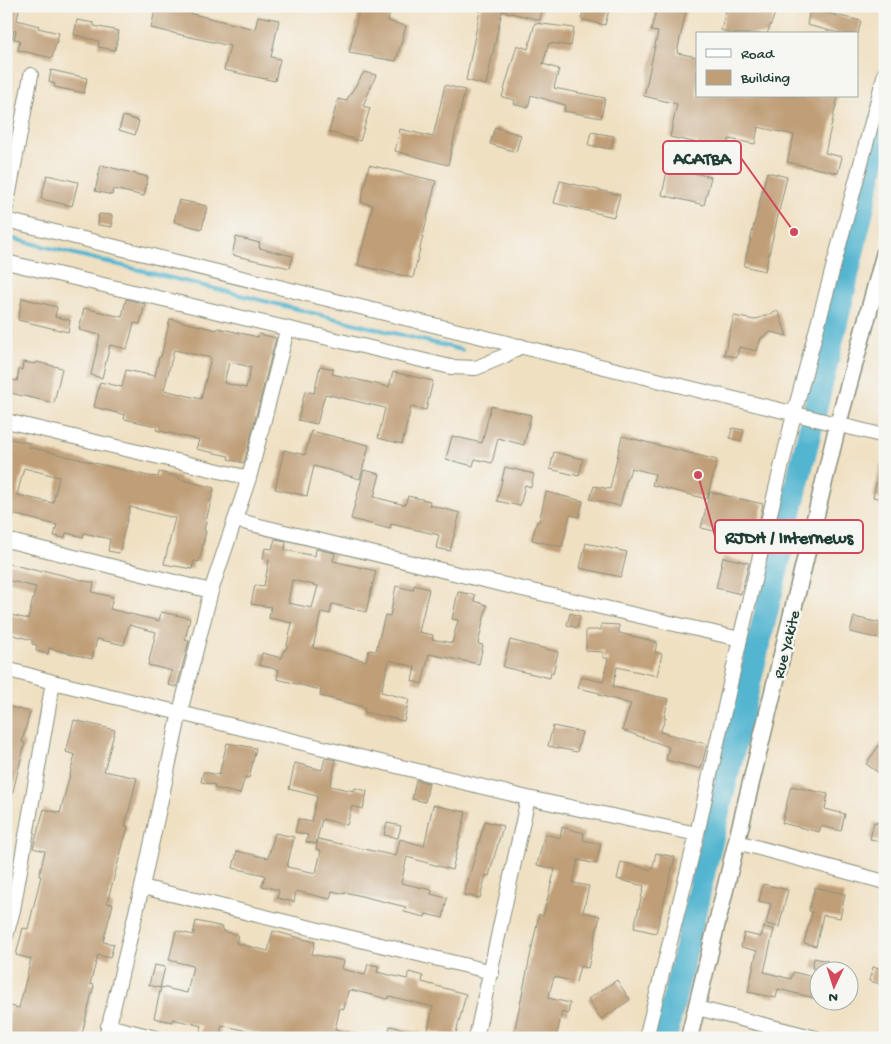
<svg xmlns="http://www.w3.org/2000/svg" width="891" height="1044" viewBox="0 0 891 1044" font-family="'Gochi Hand',sans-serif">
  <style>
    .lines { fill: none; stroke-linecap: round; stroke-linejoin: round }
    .stream { stroke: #52b5d0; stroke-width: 4 }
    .river { stroke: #52b5d0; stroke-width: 24 }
    .building { fill: #c09f78; fill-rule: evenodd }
    .minor-casing { stroke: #888e7b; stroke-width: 16 }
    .major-casing { stroke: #888e7b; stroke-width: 19 }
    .minor { stroke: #fff; stroke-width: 14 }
    .major { stroke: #fff; stroke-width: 16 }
    .labels { text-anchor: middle; stroke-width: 5; stroke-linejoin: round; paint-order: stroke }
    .street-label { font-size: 16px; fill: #1f3d34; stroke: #f6f6f2 }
    .leader { fill: none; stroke: #d1495b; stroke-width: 2 }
    .callout-dot { fill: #d1495b; stroke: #f6f6f2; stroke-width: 2 }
    .callout { fill: #f6f6f2; stroke: #d1495b; stroke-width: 2 }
    .callout-label { font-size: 18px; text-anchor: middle; font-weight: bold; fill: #1f3d34 }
  </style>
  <rect width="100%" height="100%" fill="#f6f6f2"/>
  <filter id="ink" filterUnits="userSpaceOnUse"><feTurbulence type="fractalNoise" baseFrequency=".02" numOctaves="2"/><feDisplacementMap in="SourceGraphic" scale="10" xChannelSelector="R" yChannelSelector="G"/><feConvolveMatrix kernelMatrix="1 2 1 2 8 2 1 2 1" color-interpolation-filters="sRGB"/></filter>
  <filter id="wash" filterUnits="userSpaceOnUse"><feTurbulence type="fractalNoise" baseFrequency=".0096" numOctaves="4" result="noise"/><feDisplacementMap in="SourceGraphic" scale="20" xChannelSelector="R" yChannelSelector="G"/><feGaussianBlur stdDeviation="1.12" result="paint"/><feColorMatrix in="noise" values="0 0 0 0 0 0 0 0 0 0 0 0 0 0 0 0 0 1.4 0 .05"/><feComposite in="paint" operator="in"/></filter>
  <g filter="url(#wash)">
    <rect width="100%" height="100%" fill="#f0e0c2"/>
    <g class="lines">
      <path class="stream" d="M6,237L462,350"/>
      <path class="river" d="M665,1038L705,866L843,293L885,108"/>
    </g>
    <g id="blocks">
      <path class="building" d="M156,6H181L180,11L255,29L258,16L279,20L271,57L280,59L275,81L224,70L230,46L151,28Z
        M360,6H391L388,21L406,26L396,61L349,53Z
        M481,6H543L540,20L502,11L486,85L466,80Z
        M585,6H610L605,25L581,19Z
        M657,6H687L677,53L697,57V96H838L825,153L842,157L838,173L787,162L794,135L758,127L755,144L729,139L726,153L698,147V143L670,137L677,104L644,96L658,32L651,31Z
        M727,6H778L767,34H732L721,30Z
        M6,7L19,10L17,20L39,26L38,28L59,33L52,58L18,50L20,40L14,39L16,31L14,30L10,46L6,45Z
        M810,9L861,21L858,34H843L807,25Z
        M77,20L94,23V26L119,31L115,50L98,47L99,41L74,35Z
        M535,23L574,28L571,46L549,43L543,64L559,69L554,88L605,98L601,118L564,111L565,105L531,95L528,108L514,104L515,100L502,97L517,45L528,49Z
        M51,70L87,78L84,93L54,87L55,84L49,82Z
        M364,72L376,75L363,106L370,108L360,141L329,132L338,99L346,101Z
        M445,85L465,90L448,165L395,151L400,129L433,137Z
        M123,116L139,121L135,135L119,130Z
        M495,127L521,135L516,152L490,144Z
        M591,132L614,136L611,149L588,145Z
        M101,165L148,177L144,196L113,189L112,195L95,191Z
        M369,165L436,181L413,278L358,265L373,205L361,202Z
        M668,167L711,177L704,205L662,195Z
        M767,172L787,177L765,271L744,266Z
        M47,175L78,182L72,206L41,199Z
        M560,181L620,195L614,217L554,203Z
        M179,200L207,206L202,229L174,222Z
        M99,214L112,215V227L98,225Z
        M236,237L260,243L259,248L293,256L290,268L232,255Z
        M22,298L57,307L55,317L70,320L68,332L18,320Z
        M126,299L145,304L140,324L134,323L127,349L110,345L102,378L91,375L100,335L79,330L84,308L122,317Z
        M778,311L787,336L771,332L761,338L757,351L739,347L737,357L724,355L734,316L754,320Z
        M170,319L217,330L218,328L258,337L259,334L276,338L244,463L228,459L229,456L196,449L199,440L156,430L157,426L124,419L125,415L94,407L100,382L122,387L126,370L155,376L159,357H161ZM174,350L211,358L201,399L164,390ZM229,362L251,367L246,388L224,383Z
        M23,362L36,364L37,362L62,368L54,403L6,392V378L17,381L19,369L22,370Z
        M320,366L334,369L332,374L389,387L393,372L433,381L426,410L411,407L402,444L378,438L385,408L325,394L317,424L298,420L305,391L314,393Z
        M491,406L531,415L524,445L498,438L492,463L475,459L473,466L446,459L452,436L482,443Z
        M732,428L744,430L741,441L730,438Z
        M311,431L369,445L360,479L314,466L307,496L275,489L284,450L305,455Z
        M622,436L717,460L707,499L652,485L655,474L631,468L628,478H627L620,506L590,499L594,486L610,489Z
        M6,438L30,443L29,447L148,476L158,477L159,472L179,477V479L214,488L204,530L206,531L199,562L194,561L192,569L164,564L175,518L130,507L119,553L108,551L110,539L84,533L83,537L66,533L65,538L54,536L57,525L12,514L11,522H6ZM24,468L59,477L53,503L17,495Z
        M554,452L583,459L579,476L550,469Z
        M881,463L885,464V500L873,497Z
        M505,467L534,474L531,487L525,485L520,506L497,501Z
        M364,470L380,474L374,497L405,505L408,496L430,501L429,505L460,513L450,551L436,548L439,535L391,524L390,529L351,519Z
        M546,492L583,501L579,517L570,515L562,547L532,540L537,521L539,522Z
        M710,492L763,504L755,540L701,528Z
        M275,539L286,541L285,550L315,556L316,549L335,553L333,561L376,571L366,612L332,604L330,614L321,612L313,648L366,661L369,650L376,651L385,615L390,616L396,586L413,590L414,585L429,589L419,632L433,635L432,639L452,643L458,620L452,619L458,592L475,595L474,601L487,605L478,644L483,645L479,664L429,654L422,684L412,681L415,667L389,660L381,692L409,699L404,721L364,712L365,707L320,696L321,690L277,679L279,670L259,665L262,653L282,658L284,650H286L292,623L269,618L271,607L251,604L255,585L264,586L269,560L263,559L265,548L272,549ZM292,580L318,586L312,608L288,603Z
        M586,543L627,552L621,577L580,568Z
        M723,557L749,563L741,594L716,588Z
        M6,563L42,572V570L94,583L92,592L113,597L110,609L159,621L161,612L190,618L185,640L189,641L177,687L168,685L172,671L148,665L156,632L129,625L124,645L97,639L92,659L49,648L48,654L36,651L37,645L32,644V640L6,633V614L28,619L36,587L6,580Z
        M570,613L580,616L577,628L567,625Z
        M854,617L885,624V640L850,632Z
        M601,624L619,625V633L657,642L655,652L662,654L657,676L617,667L613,687L669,699L664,717H666L660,732L707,744L701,769L666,760L669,747L622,730L631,704L599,695L600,693L578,688L581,677L603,682L608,658H603V652L586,651V630H601Z
        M510,640L558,652L553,673L551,672L550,678L503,667Z
        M6,706L30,712L22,742L25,743L10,803H6Z
        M74,720L115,730L104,771L137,778L125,826H128L107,903L113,904L103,942L114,944L110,958L98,955L90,984L94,985L81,1038H21L6,1034V1023L11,1006L19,1008L31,959L16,955L23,928L28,929L41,876H39L45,851L33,848L44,809L60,813L75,755L66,752Z
        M553,726L582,732L577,752L548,746Z
        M885,737V777L866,764Z
        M227,743L256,748L249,778L245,777L240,794L214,788L215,785L201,782L203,772L219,775Z
        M325,758L336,760L330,786L354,791L355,788L367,791L363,809L352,806L347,825L322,819L316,844L306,842L308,835L295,832L298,819L311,822L317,796L289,789L295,763L322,770Z
        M416,780L429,783L425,802L412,799Z
        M791,786L828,794L825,809L845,814L841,831L821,826L819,832L782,823Z
        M433,805L466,812L452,870L407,857L401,883L432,890L431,894L447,898L443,918L426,914L425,917L404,912L406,907L345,892V894L332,891L330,899L296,891L294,902L277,898L279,890L262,886L265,875L233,868L237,851L268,858L275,833L294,837L287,867L316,873L321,851L316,849L318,839L396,856L400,839L424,846Z
        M485,821L503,826L489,876L486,875L480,898L464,895Z
        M874,822L885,825V842L870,839Z
        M387,823L401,826L398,838L384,835Z
        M562,827L584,833L583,840L601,844L596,864L578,860L573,883L589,886L583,912L600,916L588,968L580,966L576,982L554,977L548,998L570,1003L568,1014L562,1012L556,1038H513L539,914L543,916L555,869L537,865L545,834L560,838Z
        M656,853L675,857L656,933L634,928L644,886L617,879L621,862L652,870Z
        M763,884L788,890L779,927L766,924L771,904L759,901Z
        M815,887L845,894L840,918L823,915L816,946L804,943L812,912L809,911Z
        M196,921L223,927L222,931L238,935L236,943L268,951L273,931L315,942L312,954L344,961L342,969L365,975L368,964L379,966L377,972L407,979L409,972L423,976L422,982L466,994L455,1037L428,1030L433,1007L389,996L388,999L351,990L348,991L344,1009L340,1008L335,1029L355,1034L354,1038H259L260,1034L222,1025L219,1038H206L207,1035L200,1033L202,1026L172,1019V1022L154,1018L161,987L187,993L193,966L169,960L176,931L193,935Z
        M764,927L774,929L764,972L791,979L793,972L818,978V999L778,989L776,998L748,992L757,951L741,947L744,933L761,937Z
        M814,958L828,961L825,971L812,968Z
        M154,965L165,967L160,988L149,985Z
        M873,967L885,969V985L869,981Z
        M617,980L630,1000L601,1019L588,999Z
        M390,1026L422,1033L421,1038H387Z"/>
    </g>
  </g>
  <g filter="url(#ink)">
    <use href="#blocks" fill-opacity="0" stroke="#888e7b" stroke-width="1"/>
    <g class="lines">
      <g class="minor-casing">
        <path id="minor" d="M6,208L31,75
          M6,220L885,436
          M6,262L451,367L476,368L504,356L521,346
          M6,421L249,478
          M235,520L466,576L740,639
          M6,540L211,591
          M6,669L53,682L528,798L697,834
          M737,842L885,882
          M142,887L492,972
          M6,936L13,910L53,682
          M697,1008L816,1038
          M108,1026L156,1038
          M106,1038L142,887L180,712L211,591L249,478L287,330
          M476,1038L528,798
          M646,1038L697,834L740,639L794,414L885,73"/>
      </g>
      <g class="major-casing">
        <path id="major" d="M689,1038L838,424L885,252"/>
      </g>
      <use href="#minor" class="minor"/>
      <use href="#major" class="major"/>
    </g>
  </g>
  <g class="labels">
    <g class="street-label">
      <text transform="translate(785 644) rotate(-76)" y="6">Rue Yakite</text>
    </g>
  </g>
  <path class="leader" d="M794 232L741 158M698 475L715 536"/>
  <g class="callout-dot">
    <circle cx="794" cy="232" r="5"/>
    <circle cx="698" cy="475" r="5"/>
  </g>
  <g class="callout">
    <rect x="663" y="141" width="78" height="33" rx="5"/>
    <rect x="715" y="520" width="148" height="33" rx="5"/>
  </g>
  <g class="callout-label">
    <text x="702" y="164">ACATBA</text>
    <text x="789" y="543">RJDH / Internews</text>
  </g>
  <rect width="891" height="1044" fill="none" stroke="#f6f6f2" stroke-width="25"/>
  <rect x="696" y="32" width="162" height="65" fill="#f6f6f2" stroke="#a0aca6"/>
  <rect x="706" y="49" width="25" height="8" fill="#ffffff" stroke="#a0aca6"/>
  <text x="741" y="58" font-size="15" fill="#1f3d34">Road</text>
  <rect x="706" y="70" width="25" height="15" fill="#c09f78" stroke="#a0aca6"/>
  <text x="741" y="82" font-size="15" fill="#1f3d34">Building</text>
  <g transform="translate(834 986) rotate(184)"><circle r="24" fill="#f6f6f2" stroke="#a0aca6"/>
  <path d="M0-4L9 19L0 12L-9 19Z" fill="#d1495b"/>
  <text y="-8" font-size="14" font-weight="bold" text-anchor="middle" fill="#1f3d34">N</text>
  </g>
</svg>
